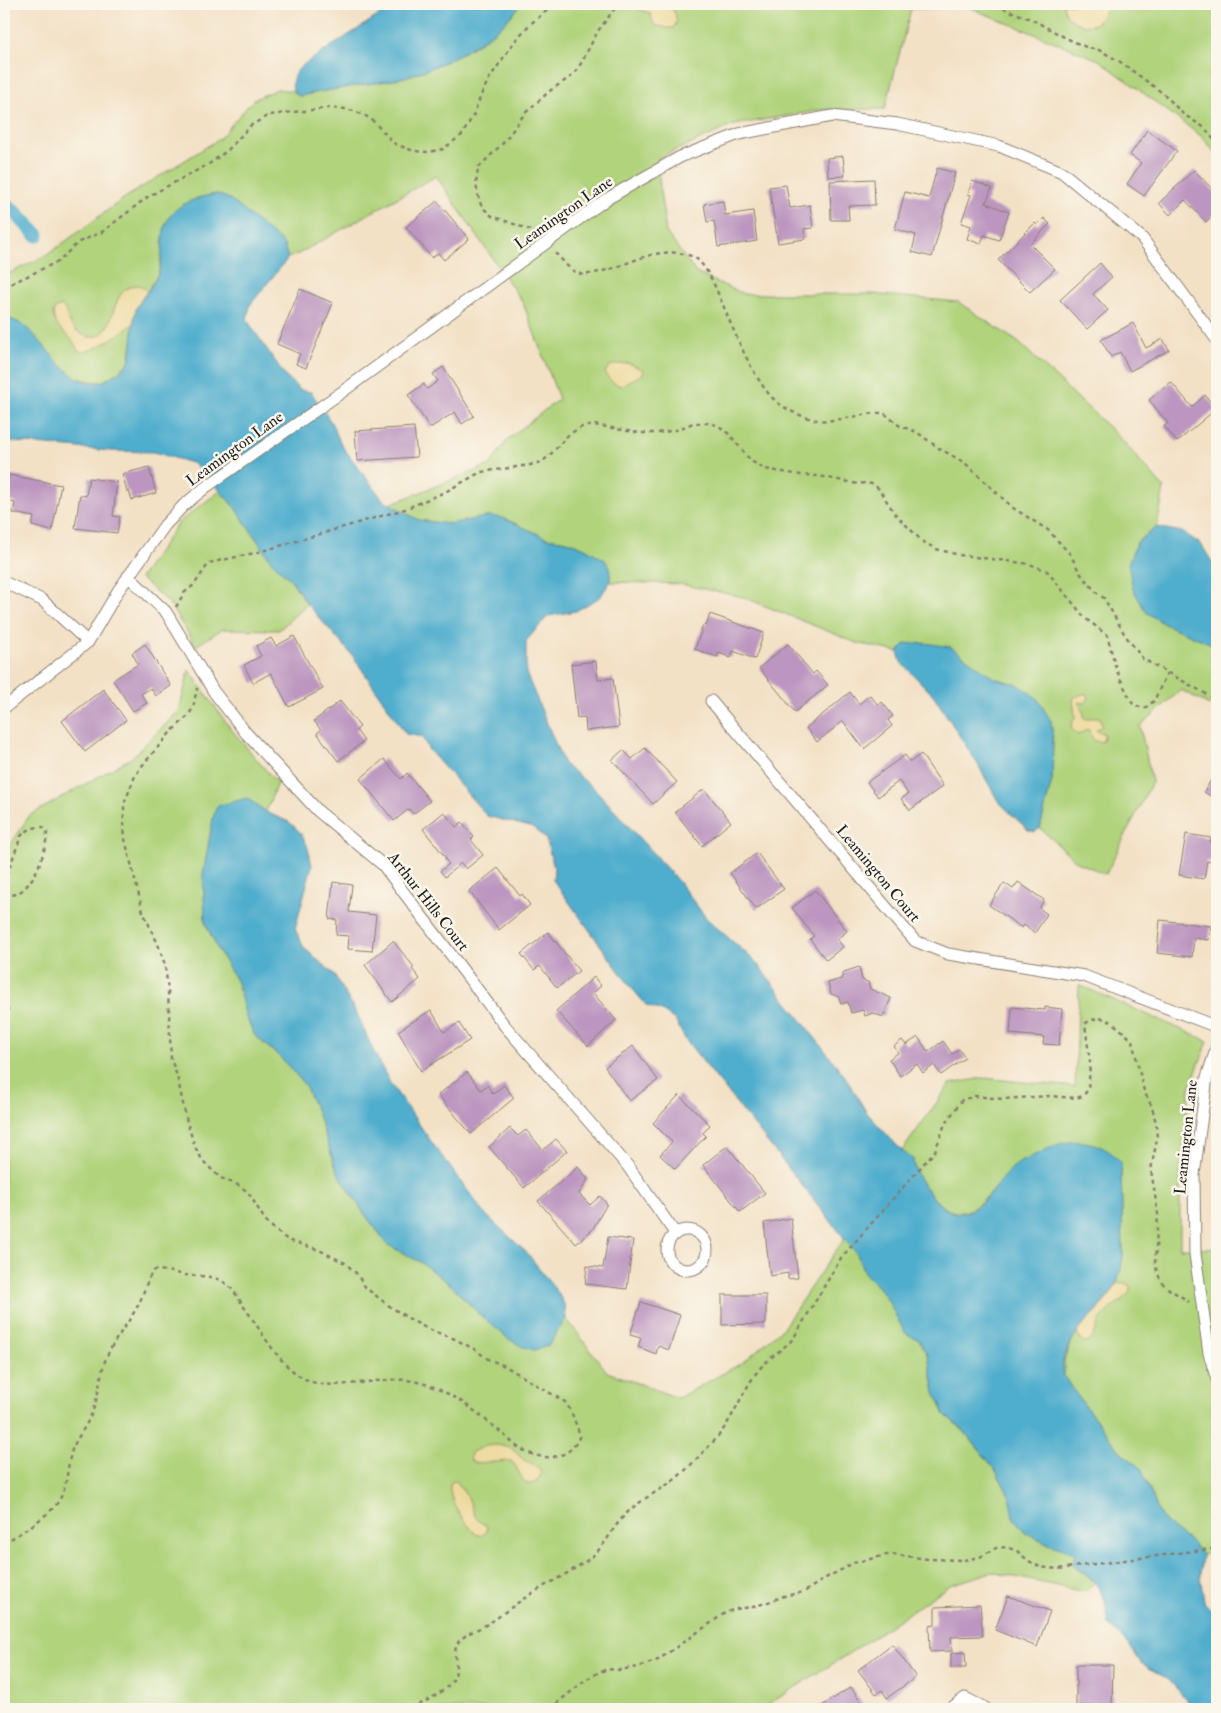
<svg xmlns="http://www.w3.org/2000/svg" width="1221" height="1713" viewBox="0 0 1221 1713" font-family="'IM FELL Double Pica',serif">
  <style>
    .green { fill: #b0d37c; stroke: #66784c }
    .sand { fill: #eeda9e; stroke: #857b5d }
    .water { fill: #4fadcd; stroke: #366474 }
    .lines { fill: none; stroke-linecap: round; stroke-linejoin: round }
    .canal { stroke: #4fadcd; stroke-width: 15 }
    .building { fill: #bc96c0 }
    .minor-casing { stroke: #887e71; stroke-width: 13 }
    .path { stroke: #887e71; stroke-width: 2.5; stroke-dasharray: 4 4; stroke-linecap: butt }
    .minor { stroke: #fff; stroke-width: 11 }
    .labels { text-anchor: middle; stroke-width: 5; stroke-linejoin: round; paint-order: stroke }
    .street-label { font-size: 16px; fill: #1c1c1c; stroke: #fbf7ec }
  </style>
  <rect width="100%" height="100%" fill="#fbf7ec"/>
  <filter id="ink" filterUnits="userSpaceOnUse"><feTurbulence type="fractalNoise" baseFrequency=".02" numOctaves="2"/><feDisplacementMap in="SourceGraphic" scale="10" xChannelSelector="R" yChannelSelector="G"/><feConvolveMatrix kernelMatrix="1 2 1 2 8 2 1 2 1" color-interpolation-filters="sRGB"/></filter>
  <filter id="wash" filterUnits="userSpaceOnUse"><feTurbulence type="fractalNoise" baseFrequency=".0096" numOctaves="4" result="noise"/><feDisplacementMap in="SourceGraphic" scale="20" xChannelSelector="R" yChannelSelector="G"/><feGaussianBlur stdDeviation="1.12" result="paint"/><feColorMatrix in="noise" values="0 0 0 0 0 0 0 0 0 0 0 0 0 0 0 0 0 1.4 0 .05"/><feComposite in="paint" operator="in"/></filter>
  <g filter="url(#wash)">
    <rect width="100%" height="100%" fill="#f3e1c6"/>
    <path class="green" d="M521,4H1217V155L1201,136L1099,60L968,7L911,9L885,109L821,110L734,125L658,158L660,190L666,232L696,273L744,294H873L958,302L1018,342L1119,437L1164,488L1157,527L1137,542L1184,632L1217,646V709L1181,690L1140,726L1152,782L1106,874L1077,862L1040,828L1052,780L1053,739L1051,721L1037,699L1019,685L994,678L973,664L905,644L898,652L857,643L743,597L680,584L610,582V567L585,548L567,541L547,538L503,518L449,524L419,520L390,504L490,465L508,439L559,399L523,303L436,176L300,253L288,258L283,243L217,194L197,198L166,222L159,272L137,308L129,362L118,372L102,382L88,381L75,377L4,318V276L47,255L123,199L219,139L253,100L277,89L293,91L299,96C324,91 349,87 374,83C381,82 389,81 397,79C439,69 496,40 521,4Z
      M220,491L236,509L272,562L292,581L307,604L279,630L222,629L196,646L168,602L140,578L179,522Z
      M189,670L230,728L277,783L266,812L256,804L213,818L205,922L218,950L237,982L246,1017L255,1036L281,1058L304,1084L317,1112L337,1171L363,1212L388,1245L420,1262L451,1285L480,1315L534,1350L549,1345L566,1318L607,1372L678,1398L742,1363L783,1328L823,1269L845,1238L857,1254L864,1272L885,1295L905,1332L919,1340L928,1356L935,1392L945,1415L963,1430L995,1469L1009,1495L1014,1517L1025,1532L1049,1544L1075,1553L1073,1566L1095,1582L1085,1592L992,1572L950,1585L848,1654L761,1709H4V855L29,816L131,758L179,711Z
      M1079,985L1208,1041L1190,1087L1180,1176V1248L1217,1249V1553L1202,1555L1192,1543L1173,1529L1160,1515L1141,1469L1120,1451L1070,1386L1064,1375V1361L1070,1344L1081,1326L1116,1285L1123,1257L1121,1164L1023,1160C1007,1172 996,1188 982,1201C945,1237 920,1177 902,1151L950,1084L983,1078L1075,1087Z"/>
    <path class="sand" d="M637,4C649,4 673,0 676,17C677,22 676,24 673,28H667L654,25L650,13L640,10Z
      M1063,4H1105L1107,7L1097,23C1088,28 1073,24 1067,15C1065,13 1064,7 1063,4Z
      M136,285L142,286L147,291L136,308L134,324C122,331 91,356 78,351C76,348 75,343 72,340C64,331 54,327 53,313L56,308L61,306C68,310 66,316 69,322C73,329 83,337 91,337C119,337 106,290 136,285Z
      M628,363L644,370L643,374L620,386L612,382L605,374C608,362 619,365 628,363Z
      M1082,694H1087L1089,698L1085,703L1078,702L1083,710L1084,718L1087,719L1094,717H1100L1102,726L1096,730L1098,732L1104,733V737L1102,742L1094,741L1088,729L1078,735L1072,730L1071,726L1075,717L1073,699L1075,697Z
      M1125,1283L1130,1286V1292C1121,1302 1109,1308 1101,1319C1095,1327 1096,1338 1087,1342H1083L1077,1334L1079,1330L1109,1297L1117,1284Z
      M497,1445L511,1448L524,1460L539,1468L541,1474C538,1481 533,1486 526,1483C519,1477 518,1466 511,1461L475,1463L471,1461L470,1457L472,1452L485,1446Z
      M456,1481C460,1486 465,1492 468,1498C474,1509 472,1520 486,1525L487,1532L482,1535H477C466,1525 445,1497 451,1482Z"/>
    <path class="water" d="M396,4H521C496,39 439,69 397,79C389,81 381,82 374,83C349,87 324,91 299,96L293,91C291,79 294,73 303,65Z
      M217,194L230,199L283,243L288,258L250,305L247,320L286,377L300,390L311,392L331,422L342,446L384,501L419,520L449,524L490,516L503,518L547,538L567,541L585,548L605,560L610,567V582L600,597L576,611L548,616L526,641V673L564,764L595,789L678,881L707,919L756,962L844,1075L867,1113L902,1151L913,1159C913,1171 923,1185 931,1195C940,1206 951,1216 966,1212C985,1206 996,1183 1010,1170C1018,1162 1029,1158 1039,1153C1045,1150 1051,1147 1056,1145C1079,1137 1108,1143 1121,1164L1123,1257C1121,1267 1120,1278 1115,1287C1101,1310 1054,1345 1064,1376C1066,1379 1068,1383 1070,1386L1120,1451L1141,1469L1160,1515L1173,1529L1192,1543L1202,1555L1200,1575L1204,1602L1217,1616V1709H1195L1169,1680L1141,1663L1131,1648L1109,1625L1105,1600L1095,1582L1073,1565L1075,1553L1049,1544L1025,1532L1013,1517L1009,1495L995,1469L963,1430L945,1415L935,1392L928,1356L919,1340L905,1333L885,1295L864,1272L857,1254L685,1039L675,1020L662,1011L647,1006L630,986L553,880L554,868L546,839L534,828L487,816L429,750L422,737L406,734L352,655L307,604L292,581L272,562L236,509L202,470L192,463L153,452L111,451L4,441V318C43,321 56,388 101,382C105,381 110,377 114,375C119,372 125,367 128,363C134,353 131,320 137,307C143,295 155,284 159,271C163,258 161,243 164,230C169,206 195,197 217,194Z
      M1157,527L1182,532L1201,544L1217,570V646L1164,624L1146,612L1133,589L1128,564L1137,542Z
      M925,643L951,647L994,678L1019,685L1037,698L1051,721L1053,739L1052,780L1040,828L1035,832L1028,830L998,801L977,763L934,696L901,662L898,652L905,644Z
      M247,798L266,812L289,822L300,832L307,845L312,865L295,929L304,948L333,973L357,1014L373,1050L390,1083L433,1144L485,1214L528,1254L558,1293L565,1306L566,1318L549,1345L534,1350L523,1347L510,1340L480,1315L451,1285L420,1262L388,1245L363,1212L337,1171L317,1112L304,1084L281,1058L255,1036L246,1017L237,982L218,950L205,922L203,874L213,818L217,806Z"/>
    <g class="lines">
      <path class="canal" d="M4,205L14,211L37,235"/>
    </g>
    <g id="blocks">
      <path class="building" d="M1147,130L1177,151L1144,196L1127,184L1141,163L1130,155Z
        M843,156L845,176L828,177L827,158Z
        M937,168L955,173L932,257L912,252L916,235L895,229L905,192L929,198Z
        M1194,170L1217,194V211L1206,222L1185,200L1170,215L1159,203Z
        M874,179L875,205L848,206L849,220H831L830,181Z
        M972,181L992,188L986,203L1009,212L999,240L984,235L981,244L967,239L971,226L961,223L971,195L968,194Z
        M786,185L790,208L810,205L813,228L804,229L805,239L778,243L769,187Z
        M437,201L469,239L444,260L438,253L432,258L406,227Z
        M723,201L725,215L753,211L757,241L718,247L714,221L707,222L704,204Z
        M1044,218L1050,224L1030,244L1055,269L1030,292L998,260L1035,223L1037,225Z
        M1100,263L1112,277L1093,294L1108,310L1087,329L1060,300Z
        M300,289L333,303L306,368L296,364L300,354L277,344Z
        M1133,323L1146,348L1163,339L1169,350L1130,371L1120,352L1111,357L1101,340Z
        M443,367L474,416L462,424L455,412L430,428L408,395L424,384L427,389L438,381L433,374Z
        M1171,382L1192,407L1205,395L1216,409L1177,442L1164,426L1168,423L1149,400Z
        M414,427L417,457L357,461L355,431Z
        M149,467L156,493L132,500L129,491L127,492L122,474Z
        M9,475L61,485L52,531L32,526L34,517L13,513L15,503L4,500Z
        M89,478L117,482L113,516L120,517L117,533L75,528L80,495L86,496Z
        M710,614L764,633L755,659L733,651L731,658L719,653L717,657L695,649L703,625L706,626Z
        M294,636L323,689L289,707L271,673L253,683L244,665L261,656L256,646L271,638L276,646Z
        M145,644L171,686L156,696L151,688L141,694L147,703L133,711L113,680L138,664L132,653Z
        M788,644L813,674L816,671L828,685L795,712L759,668Z
        M596,661L598,680L613,678L619,727L586,731L585,717L577,718L571,664Z
        M103,689L126,720L85,752L62,721Z
        M850,692L859,704L870,695L878,705L882,702L893,716L888,720L892,726L864,749L843,721L817,742L806,728Z
        M340,701L360,727L356,730L364,741L338,761L317,733L321,730L314,721Z
        M645,748L677,782L653,804L612,760L623,750L632,759Z
        M921,754L943,786L910,810L901,799L908,794L899,781L878,797L867,782L905,755L910,762Z
        M384,759L401,779L407,773L430,801L413,814L409,809L394,821L360,779Z
        M1217,770V800L1204,792Z
        M704,789L731,822L702,846L675,812Z
        M444,812L456,827L462,822L474,837L471,840L483,855L466,869L461,863L445,877L440,871L449,864L445,859L446,858L423,829Z
        M1186,834L1211,838L1210,843L1217,844V863L1207,861L1204,879L1179,875Z
        M757,853L784,889L756,909L730,873Z
        M498,868L520,896L522,894L530,905L499,930L469,891Z
        M333,882L352,885L349,912L376,915L372,951L348,949L349,936L336,935L337,920L329,919Z
        M1018,882L1044,900L1039,908L1047,914L1035,933L1024,925L1022,928L989,905L1004,883L1013,889Z
        M815,890L847,931L837,939L843,947L826,960L810,939L814,936L792,908Z
        M1160,920L1211,926L1209,940L1194,938L1192,957L1157,953Z
        M548,932L579,971L557,988L540,966L534,970L521,954Z
        M393,941L414,967L412,969L420,979L392,1002L365,965Z
        M859,967L862,980L868,982L870,989L891,998L883,1017L873,1013L865,1016L863,1010L851,1013L848,1002L841,1004L839,997L831,994L828,983L841,979L844,972Z
        M594,977L601,986L593,993L616,1020L588,1046L556,1011Z
        M1012,1007L1045,1010V1007L1062,1009L1059,1045L1043,1044L1044,1037L1010,1034Z
        M431,1010L444,1032L459,1023L470,1040L421,1071L398,1031Z
        M918,1037L928,1052L943,1041L952,1054L959,1049L965,1058L941,1075L934,1065L923,1073L917,1064L900,1076L889,1059L898,1053L894,1046L902,1040L906,1045Z
        M633,1046L658,1080L629,1101L605,1067Z
        M467,1072L481,1090L487,1085L493,1094L504,1085L514,1098L471,1134L438,1095Z
        M679,1095L710,1125L703,1133L706,1136L675,1169L660,1155L672,1142L653,1123Z
        M510,1128L518,1136L526,1130L543,1150L556,1139L567,1151L524,1188L489,1147Z
        M727,1146L765,1193L740,1212L703,1165Z
        M578,1167L588,1179L579,1194L590,1205L600,1196L607,1204L592,1230L576,1244L538,1201Z
        M791,1218L798,1278L788,1279V1273L770,1276L764,1223Z
        M608,1237L633,1240L627,1289L585,1284L587,1266L603,1268Z
        M722,1295H766V1324L722,1325Z
        M641,1302L680,1315L669,1350L658,1346L656,1354L638,1347L641,1338L630,1335Z
        M1008,1596L1050,1611L1037,1647L995,1630Z
        M980,1605L983,1636L951,1637L952,1651L930,1652L929,1626L935,1625V1607Z
        M892,1644L916,1677L887,1698L882,1690L876,1694L858,1670Z
        M965,1652L966,1668H951V1653Z
        M1076,1665H1113L1112,1706H1076Z
        M851,1687L866,1709H817Z"/>
    </g>
  </g>
  <g filter="url(#ink)">
    <use href="#blocks" fill-opacity="0" stroke="#887e71" stroke-width="1"/>
    <g class="lines">
      <g class="minor-casing">
        <path id="minor" d="M128,576L166,612L214,692L246,733L318,811L383,865L505,1026L627,1165L675,1233
          M4,582L42,600L88,642
          M711,701L915,941L948,954L1084,976L1217,1027
          M4,708L88,642L118,591L165,525L184,505L206,487L342,392L605,200L680,157L739,134L832,116L897,124L999,146L1062,172L1142,238L1217,340
          M1217,1047L1207,1077L1194,1175L1195,1254L1209,1353L1217,1380
          M667 1250a20 20 0 1 1 40 0a20 20 0 1 1-40 0Z
          M950,1709L965,1698L985,1708"/>
      </g>
      <path class="path" d="M996,4L1007,10L1031,19L1066,38L1088,48L1099,50L1119,61L1164,94L1183,114L1205,128L1217,144
        M537,235L533,231L492,216L482,207L479,200L476,184L478,168L505,141L525,113L551,90L572,76L578,69L598,31L618,4
        M555,253C563,260 570,272 581,274C587,275 594,273 599,272C627,266 654,247 683,254C688,255 693,256 697,259C709,270 717,291 723,305C734,332 750,370 768,393C779,407 800,417 817,420C838,423 863,412 884,413L901,427L910,429L918,433L937,447L965,463L1013,508L1048,530L1070,554L1080,573L1096,592L1104,598L1125,635L1143,659L1217,700
        M4,287L57,262L79,242L102,232L149,196L209,164L228,150L250,126L269,115L329,108L347,109L362,114L371,119L395,144L414,151L429,152L443,149L462,135L474,114L481,95L489,79L514,42L529,25L550,8L560,4
        M176,607L184,593L194,585L209,563L259,552L405,509L445,492L481,472L530,465L542,462L552,453L569,434L582,427L595,425L639,433H658L676,430L693,423H711L720,427L729,434L751,461L765,469L801,475L819,476L858,484L865,483L872,484L878,488L896,515L922,541L936,549L959,555L1030,564L1047,571L1085,618L1107,635L1116,669L1127,693L1133,704L1140,707L1145,708L1154,701L1167,673
        M4,882L21,836C28,829 33,827 43,827L47,831C47,850 34,887 16,894C12,895 8,895 4,896
        M4,985L8,1009L4,1031
        M4,1543C18,1535 50,1515 58,1502C69,1486 66,1465 73,1447C80,1433 89,1423 94,1407C100,1390 100,1372 107,1356C115,1338 128,1324 137,1307C144,1296 146,1278 155,1270C166,1270 175,1273 185,1275C199,1277 212,1274 225,1283C234,1289 238,1298 244,1307C262,1331 279,1367 307,1380C332,1392 378,1377 405,1380C420,1381 435,1387 448,1394C466,1403 481,1416 497,1429C507,1437 515,1447 527,1452C548,1462 572,1458 580,1435L571,1411L565,1402L505,1366L488,1359L474,1349L455,1339L428,1329L411,1320L388,1305L366,1288L356,1273L345,1263L319,1250L288,1240L276,1231L265,1220L248,1192L238,1185L221,1178L214,1172L203,1161L195,1147L187,1122L177,1076L171,1059L168,991L165,965L158,944L143,912L125,839L124,826V804L135,776L141,767L170,733L188,716L193,708L197,688
        M412,1709L414,1707C428,1700 446,1692 454,1678C460,1666 449,1650 461,1639C469,1632 481,1628 491,1622C503,1614 515,1604 528,1596C548,1583 570,1573 589,1559C606,1546 611,1529 625,1515C639,1500 658,1492 674,1480C688,1469 700,1455 712,1443C732,1423 740,1395 757,1372C767,1359 781,1351 793,1339L841,1258L935,1151L945,1124L962,1100L975,1096L1002,1099L1049,1096L1076,1098L1083,1096L1087,1091L1089,1082L1090,1062L1085,1024L1089,1021L1098,1018L1106,1019L1118,1027L1132,1040L1144,1091L1152,1107L1156,1123L1157,1139L1151,1170L1158,1214L1155,1263C1161,1291 1169,1287 1189,1302
        M550,1709L584,1681L594,1675L607,1669L619,1670L639,1667L658,1660L725,1613L735,1609L753,1607L771,1601L784,1596L804,1592L829,1576L843,1569L853,1563L891,1554L928,1559L964,1560L980,1557L996,1548L1007,1547L1017,1551L1029,1561L1040,1567L1057,1569L1217,1548"/>
      <use href="#minor" class="minor"/>
    </g>
  </g>
  <g class="labels">
    <g class="street-label">
      <text transform="translate(563 212) rotate(-35)" y="6">Leamington Lane</text>
      <text transform="translate(234 448) rotate(-36)" y="6">Leamington Lane</text>
      <text transform="translate(879 873) rotate(50)" y="6">Leamington Court</text>
      <text transform="translate(429 901) rotate(52)" y="6">Arthur Hills Court</text>
      <text transform="translate(1185 1137) rotate(-84)" y="6">Leamington Lane</text>
    </g>
  </g>
  <rect width="1221" height="1713" fill="none" stroke="#fbf7ec" stroke-width="20"/>
</svg>
